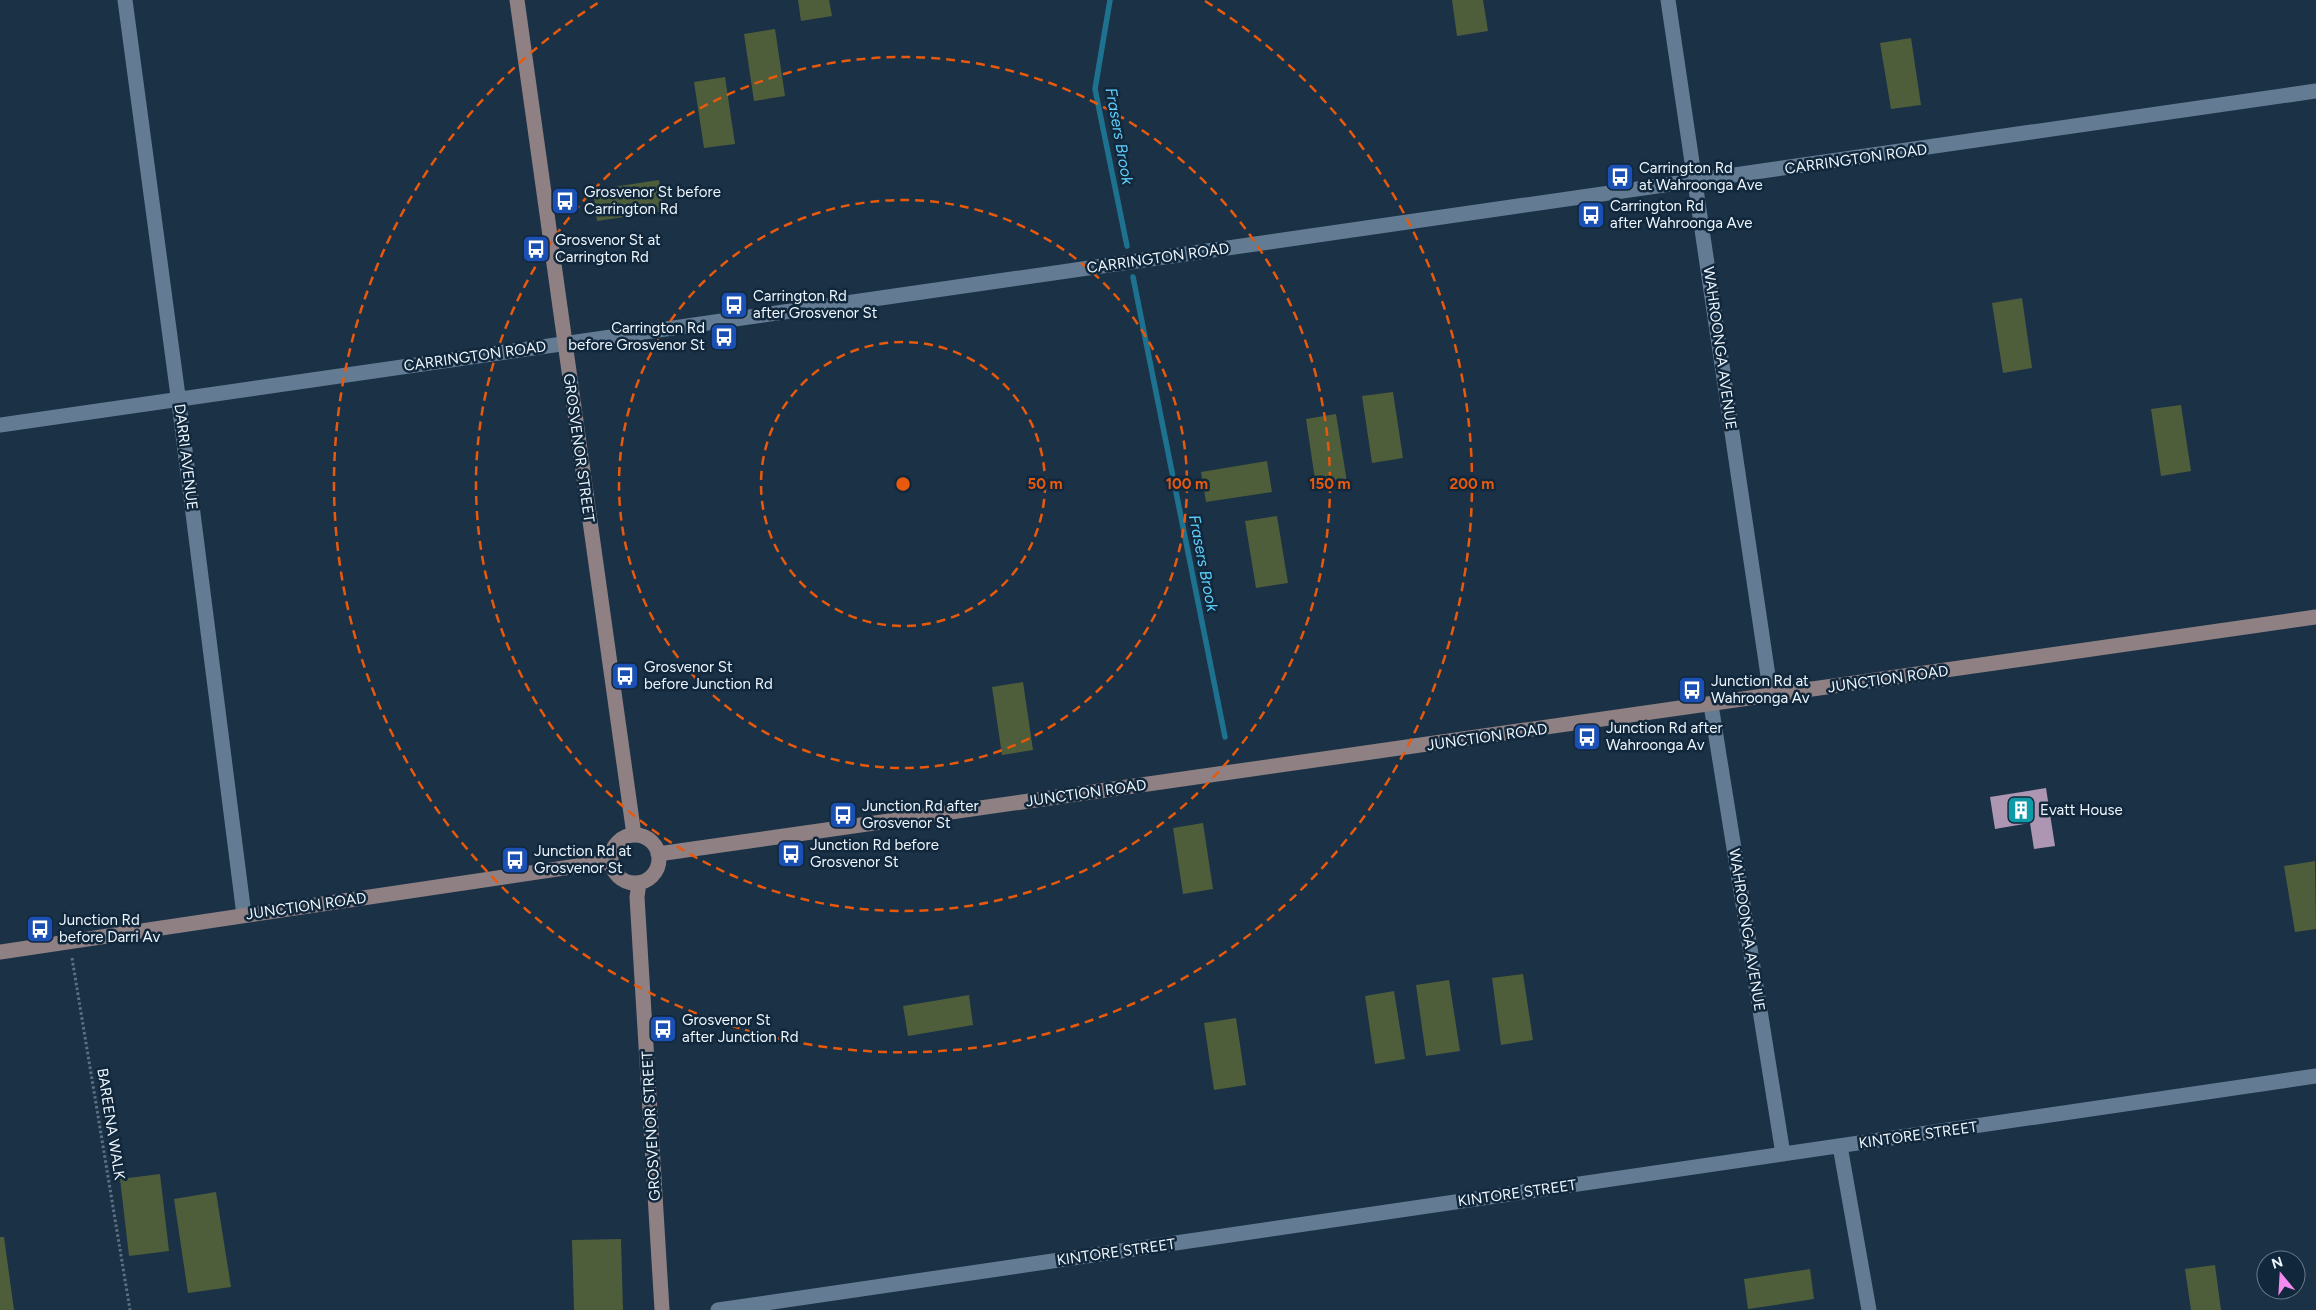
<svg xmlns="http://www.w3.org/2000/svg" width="2316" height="1310" viewBox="0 0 2316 1310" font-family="Figtree,sans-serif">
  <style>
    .green { fill: #4e5e3b }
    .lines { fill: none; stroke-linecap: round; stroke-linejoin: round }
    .stream { stroke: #1e7290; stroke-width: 5.5 }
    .building { fill: #ac96b2 }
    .path { stroke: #5f7182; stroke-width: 3; stroke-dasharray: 2.5 2.5; stroke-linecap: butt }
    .street { stroke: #637c93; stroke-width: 15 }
    .secondary { stroke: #8f8084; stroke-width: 15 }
    .ring { fill: none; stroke: #e8590c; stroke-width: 2.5; stroke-dasharray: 9 6 }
    .labels { text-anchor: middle; stroke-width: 5; stroke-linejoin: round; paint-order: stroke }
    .street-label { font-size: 15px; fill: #edf6fe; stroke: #11273b }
    .poi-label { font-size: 15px; fill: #edf6fe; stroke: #11273b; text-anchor: start }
    .water-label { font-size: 16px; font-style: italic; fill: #60d0fd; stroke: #11273b }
    .centre { fill: #e8590c; stroke: #11273b; stroke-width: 2.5 }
    .ring-label { font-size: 15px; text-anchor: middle; font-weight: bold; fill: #e8590c; stroke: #11273b; stroke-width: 5; stroke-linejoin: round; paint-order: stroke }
  </style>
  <rect width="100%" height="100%" fill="#1b3146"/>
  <path class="green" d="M798,0H829L832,16L801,21Z
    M1452,0H1483L1488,31L1457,36Z
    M775,29L785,96L754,101L744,34Z
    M1911,38L1921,105L1891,109L1880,43Z
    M725,77L735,144L704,148L694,82Z
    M659,180L664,211L597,221L593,190Z
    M2022,298L2032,368L2003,373L1992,303Z
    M1393,392L1403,458L1372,463L1362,396Z
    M2181,405L2191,471L2161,476L2151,409Z
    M1336,414L1347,482L1316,486L1306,419Z
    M1267,461L1272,492L1206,502L1201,472Z
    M1277,516L1288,583L1256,588L1245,521Z
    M1023,682L1033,750L1002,755L992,687Z
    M1203,823L1213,889L1183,894L1173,828Z
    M2315,861L2316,929L2295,932L2284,866Z
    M1523,974L1533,1040L1501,1045L1492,978Z
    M1449,980L1460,1051L1426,1056L1416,985Z
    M1394,991L1405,1059L1375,1064L1365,996Z
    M969,995L973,1025L908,1036L903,1006Z
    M1236,1018L1246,1085L1214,1090L1204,1023Z
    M160,1174L169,1251L129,1256L120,1179Z
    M216,1192L231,1287L188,1293L174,1199Z
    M0,1237H4L14,1310H0Z
    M621,1239L623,1310H574L572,1240Z
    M2215,1265L2221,1310H2191L2185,1269Z
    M1810,1269L1814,1299L1748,1309L1744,1279Z"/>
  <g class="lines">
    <path class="stream" d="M1110,0L1095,89L1127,246
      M1133,277L1225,737"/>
  </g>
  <path class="building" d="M2046,788L2055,846L2034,849L2030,823L1995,829L1990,797Z"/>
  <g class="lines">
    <path class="path" d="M72,958L130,1310"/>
    <path class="street" d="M125,0L180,411L244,915
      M1668,0L1771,696
      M0,425L2316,91
      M1711,705L1783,1154
      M1840,1146L1869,1310
      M718,1310L2316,1076"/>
    <path class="secondary" d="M517,0L634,835
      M611 859a24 24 0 1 1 48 0a24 24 0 1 1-48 0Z
      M658,854L2316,617
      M639,883L637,897L662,1310
      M0,952L611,861"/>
  </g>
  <g class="ring">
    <circle cx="903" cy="484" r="142"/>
    <circle cx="903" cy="484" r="284"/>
    <circle cx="903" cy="484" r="427"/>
    <path d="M1205 1A569 569 0 1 1 601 1"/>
  </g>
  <defs>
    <g id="bus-square" transform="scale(1.4375)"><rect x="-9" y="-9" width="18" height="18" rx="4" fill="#1a4fb4" stroke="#11273b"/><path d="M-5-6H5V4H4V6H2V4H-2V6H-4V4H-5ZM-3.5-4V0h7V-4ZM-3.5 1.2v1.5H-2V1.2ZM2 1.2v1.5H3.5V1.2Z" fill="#fff"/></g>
    <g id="building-square" transform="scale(1.4375)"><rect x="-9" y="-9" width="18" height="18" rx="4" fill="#0f9aa8" stroke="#11273b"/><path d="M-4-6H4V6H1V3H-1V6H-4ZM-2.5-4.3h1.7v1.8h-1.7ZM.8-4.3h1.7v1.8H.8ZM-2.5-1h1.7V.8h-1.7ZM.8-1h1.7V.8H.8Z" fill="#fff"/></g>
  </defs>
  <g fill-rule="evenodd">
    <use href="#bus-square" x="1620" y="177"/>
    <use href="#bus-square" x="565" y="201"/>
    <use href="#bus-square" x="1591" y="215"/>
    <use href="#bus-square" x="536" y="249"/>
    <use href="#bus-square" x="734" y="305"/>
    <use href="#bus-square" x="724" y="337"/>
    <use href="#bus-square" x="625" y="676"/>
    <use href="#bus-square" x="1692" y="690"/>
    <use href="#bus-square" x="1587" y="737"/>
    <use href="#building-square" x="2021" y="810"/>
    <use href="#bus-square" x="843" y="815"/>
    <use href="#bus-square" x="791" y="854"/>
    <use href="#bus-square" x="515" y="860"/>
    <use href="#bus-square" x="40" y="929"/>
    <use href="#bus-square" x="663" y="1029"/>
  </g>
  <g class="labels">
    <g class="street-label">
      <text transform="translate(1856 159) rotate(-8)" y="5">CARRINGTON ROAD</text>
      <text transform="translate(1158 258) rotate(-8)" y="5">CARRINGTON ROAD</text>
      <text transform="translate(1720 348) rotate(82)" y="5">WAHROONGA AVENUE</text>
      <text transform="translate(475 356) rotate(-8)" y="5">CARRINGTON ROAD</text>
      <text transform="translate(579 448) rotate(82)" y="5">GROSVENOR STREET</text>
      <text transform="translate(186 457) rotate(83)" y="5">DARRI AVENUE</text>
      <text transform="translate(1888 679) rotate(-8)" y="5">JUNCTION ROAD</text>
      <text transform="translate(1487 737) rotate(-8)" y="5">JUNCTION ROAD</text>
      <text transform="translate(1086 793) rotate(-8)" y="5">JUNCTION ROAD</text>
      <text transform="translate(306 906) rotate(-8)" y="5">JUNCTION ROAD</text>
      <text transform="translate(1747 930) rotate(81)" y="5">WAHROONGA AVENUE</text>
      <text transform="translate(111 1124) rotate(81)" y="5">BAREENA WALK</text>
      <text transform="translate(651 1126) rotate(-93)" y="5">GROSVENOR STREET</text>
      <text transform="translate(1918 1135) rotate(-8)" y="5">KINTORE STREET</text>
      <text transform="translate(1517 1193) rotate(-8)" y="5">KINTORE STREET</text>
      <text transform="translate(1116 1252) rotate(-8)" y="5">KINTORE STREET</text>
    </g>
    <g class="poi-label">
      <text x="1639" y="173">Carrington Rd<tspan x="1639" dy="17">at Wahroonga Ave</tspan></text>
      <text x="584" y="197">Grosvenor St before<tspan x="584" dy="17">Carrington Rd</tspan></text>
      <text x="1610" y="211">Carrington Rd<tspan x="1610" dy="17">after Wahroonga Ave</tspan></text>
      <text x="555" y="245">Grosvenor St at<tspan x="555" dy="17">Carrington Rd</tspan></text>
      <text x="753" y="301">Carrington Rd<tspan x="753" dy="17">after Grosvenor St</tspan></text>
      <text x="705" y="333" text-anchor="end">Carrington Rd<tspan x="705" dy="17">before Grosvenor St</tspan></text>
      <text x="644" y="672">Grosvenor St<tspan x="644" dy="17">before Junction Rd</tspan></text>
      <text x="1711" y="686">Junction Rd at<tspan x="1711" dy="17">Wahroonga Av</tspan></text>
      <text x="1606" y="733">Junction Rd after<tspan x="1606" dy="17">Wahroonga Av</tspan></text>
      <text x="862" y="811">Junction Rd after<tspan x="862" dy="17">Grosvenor St</tspan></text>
      <text x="2040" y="815">Evatt House</text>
      <text x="810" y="850">Junction Rd before<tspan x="810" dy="17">Grosvenor St</tspan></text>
      <text x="534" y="856">Junction Rd at<tspan x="534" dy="17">Grosvenor St</tspan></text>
      <text x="59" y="925">Junction Rd<tspan x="59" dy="17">before Darri Av</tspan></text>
      <text x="682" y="1025">Grosvenor St<tspan x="682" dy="17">after Junction Rd</tspan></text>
    </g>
    <g class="water-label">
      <text transform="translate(1120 136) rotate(80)" y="6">Frasers Brook</text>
      <text transform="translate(1204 563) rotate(79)" y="6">Frasers Brook</text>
    </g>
  </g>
  <circle cx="903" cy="484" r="8" class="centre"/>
  <g class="ring-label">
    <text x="1045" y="489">50 m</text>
    <text x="1187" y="489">100 m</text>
    <text x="1330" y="489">150 m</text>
    <text x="1472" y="489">200 m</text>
  </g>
  <g transform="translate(2281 1275) rotate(342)"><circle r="24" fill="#11273b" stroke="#697a89"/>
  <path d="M0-4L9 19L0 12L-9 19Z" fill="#f589ef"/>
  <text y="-8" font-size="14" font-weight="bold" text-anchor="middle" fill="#edf6fe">N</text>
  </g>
</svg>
